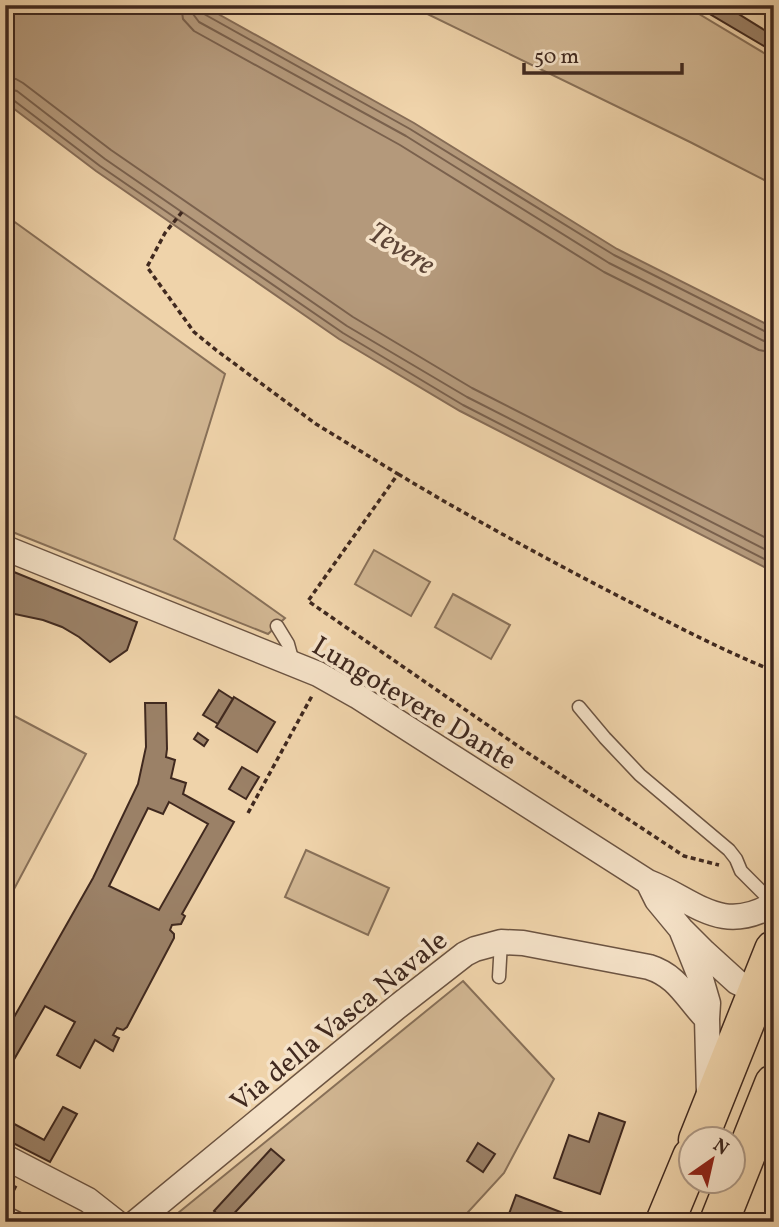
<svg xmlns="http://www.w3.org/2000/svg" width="779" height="1227" viewBox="0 0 779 1227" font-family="Vollkorn,serif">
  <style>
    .green { fill: #d1b692; stroke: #887058; stroke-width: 2 }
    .water { fill: #b4997b; stroke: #866c56; stroke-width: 2 }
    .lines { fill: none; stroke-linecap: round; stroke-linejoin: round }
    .shore { stroke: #7a614d; stroke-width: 2 }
    .building { fill: #9b8167; stroke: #40291f; stroke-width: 2; fill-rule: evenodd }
    .lane-casing { stroke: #6c5442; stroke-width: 15 }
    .street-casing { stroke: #6c5442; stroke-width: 27 }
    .primary-casing { stroke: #40291f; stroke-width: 41 }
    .path { stroke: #40291f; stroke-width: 3.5; stroke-dasharray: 5 3.5; stroke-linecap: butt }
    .lane { stroke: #f5e2c8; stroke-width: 12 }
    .street { stroke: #f5e2c8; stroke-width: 24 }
    .primary { stroke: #efd3aa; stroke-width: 38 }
    .labels { text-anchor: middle; stroke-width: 7; stroke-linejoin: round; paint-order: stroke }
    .street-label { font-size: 28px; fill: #40291f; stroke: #f5e2c8 }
    .water-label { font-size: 30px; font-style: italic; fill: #5d4536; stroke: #f5e2c8 }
  </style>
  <rect width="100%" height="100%" fill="#efd3aa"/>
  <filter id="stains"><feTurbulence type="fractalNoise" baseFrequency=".00286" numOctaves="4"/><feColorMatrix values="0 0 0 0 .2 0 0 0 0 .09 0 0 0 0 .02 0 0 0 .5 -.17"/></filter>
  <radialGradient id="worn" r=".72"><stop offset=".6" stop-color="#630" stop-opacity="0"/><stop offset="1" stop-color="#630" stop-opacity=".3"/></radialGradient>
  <path class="green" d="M409,5H684L774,59V185L690,142Z
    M5,215L225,374L174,539L285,618L268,634L5,529Z
    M374,550L430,582L411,616L355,584Z
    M453,594L510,625L491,659L435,627Z
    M5,711L86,754L5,906Z
    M306,850L389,888L368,935L285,897Z
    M463,981L554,1079L504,1173L459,1222H167Z"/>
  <path class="water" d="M5,5H202L414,123L617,249L774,328V572L460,411L339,339L96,171L5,102Z"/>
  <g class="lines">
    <path class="shore" d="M181,5L183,19L194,31L400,145L604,272L759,350L774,353
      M191,5L193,14L199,22L406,136L609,263L764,341L774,343
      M200,5V11L204,14L410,129L614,255L768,333L774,334
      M5,78L16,79L23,83L111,150L353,317L472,388L774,542
      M5,88L17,91L105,159L347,326L467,397L774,554
      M5,97L12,99L100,166L343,333L463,405L774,564"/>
  </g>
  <path class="building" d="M699,5H724L774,36V52L698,7Z
    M9,570L137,622L127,650L110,662L79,637L62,627L43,620L5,612V582Z
    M219,690L233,699L218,724L203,715Z
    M234,697L275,722L257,752L216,727Z
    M145,703H166L167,749L166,757L175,760L171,778L186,783L183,794L234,822L182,914L185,916L181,924L172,925L170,930L174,934V938L127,1027L123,1030L117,1028L113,1035L119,1038L113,1051L95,1040L80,1068L57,1055L75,1022L45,1006L5,1075V1033L93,878L138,784L146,747ZM169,802L208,824L159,910L109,886L148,808L163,814Z
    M198,733L208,740L204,746L194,739Z
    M242,767L259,777L246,799L229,789Z
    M63,1107L77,1114L50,1162L5,1139V1119L44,1140Z
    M599,1113L625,1122L600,1194L554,1178L569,1135L589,1142Z
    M478,1143L495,1154L483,1172L467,1161Z
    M271,1149L284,1160L226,1222L214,1211Z
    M5,1181L16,1187L5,1208Z
    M516,1195L584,1221V1222H506Z"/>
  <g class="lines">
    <g class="lane-casing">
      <path id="lane" d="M277,626L288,644L293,662
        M579,707L605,738L640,775L729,850L736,859L741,871L774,904
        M499,977L501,942
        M11,1215L25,1222"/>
    </g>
    <g class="street-casing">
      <path id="street" d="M5,548L318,674L357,696L648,882C695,900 720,936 774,904
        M648,882L657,900L681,929L704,952L737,982L757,992
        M681,929L701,979L708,1003L707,1019L709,1095
        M5,1157L88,1200L116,1222
        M136,1222L397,1007L465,954L475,949L501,942L523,943L649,967C678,976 687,999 707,1019"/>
    </g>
    <g class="primary-casing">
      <path id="primary" d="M698,1140L774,950
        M665,1222L692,1157
        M719,1222L774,1084"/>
    </g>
    <path class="path" d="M772,5L774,6
      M182,212L165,233L147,267L194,332L216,350L316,424L398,474L308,601L528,753L684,856L719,865
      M398,474C473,519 550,561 628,601C676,626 724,651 774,671
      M248,813L313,694"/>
    <use href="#lane" class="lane"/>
    <use href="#street" class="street"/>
    <use href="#primary" class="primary"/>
  </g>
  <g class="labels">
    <g class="street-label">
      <text transform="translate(415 702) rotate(31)" y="10">Lungotevere Dante</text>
      <text transform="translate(338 1020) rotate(-39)" y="10">Via della Vasca Navale</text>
    </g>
    <g class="water-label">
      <text transform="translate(402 248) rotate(32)" y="10">Tevere</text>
    </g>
  </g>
  <rect width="779" height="1227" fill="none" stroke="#efd3aa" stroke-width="28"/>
  <rect x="7" y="7" width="765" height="1213" fill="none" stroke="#40291f" stroke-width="3.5"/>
  <rect x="14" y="14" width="751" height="1199" fill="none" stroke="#40291f" stroke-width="2"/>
  <g transform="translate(712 1160) rotate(34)"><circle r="33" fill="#f5e2c8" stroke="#ad9884" stroke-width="2"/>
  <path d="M0-5L12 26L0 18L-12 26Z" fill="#8f2418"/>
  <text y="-10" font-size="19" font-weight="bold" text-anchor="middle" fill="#40291f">N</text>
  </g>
  <path d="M524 63v10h158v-10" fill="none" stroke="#40291f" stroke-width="3.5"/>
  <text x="534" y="63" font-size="21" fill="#40291f" stroke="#f5e2c8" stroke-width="5" paint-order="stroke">50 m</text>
  <rect width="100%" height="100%" filter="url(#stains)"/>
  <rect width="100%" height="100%" fill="url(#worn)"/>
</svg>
